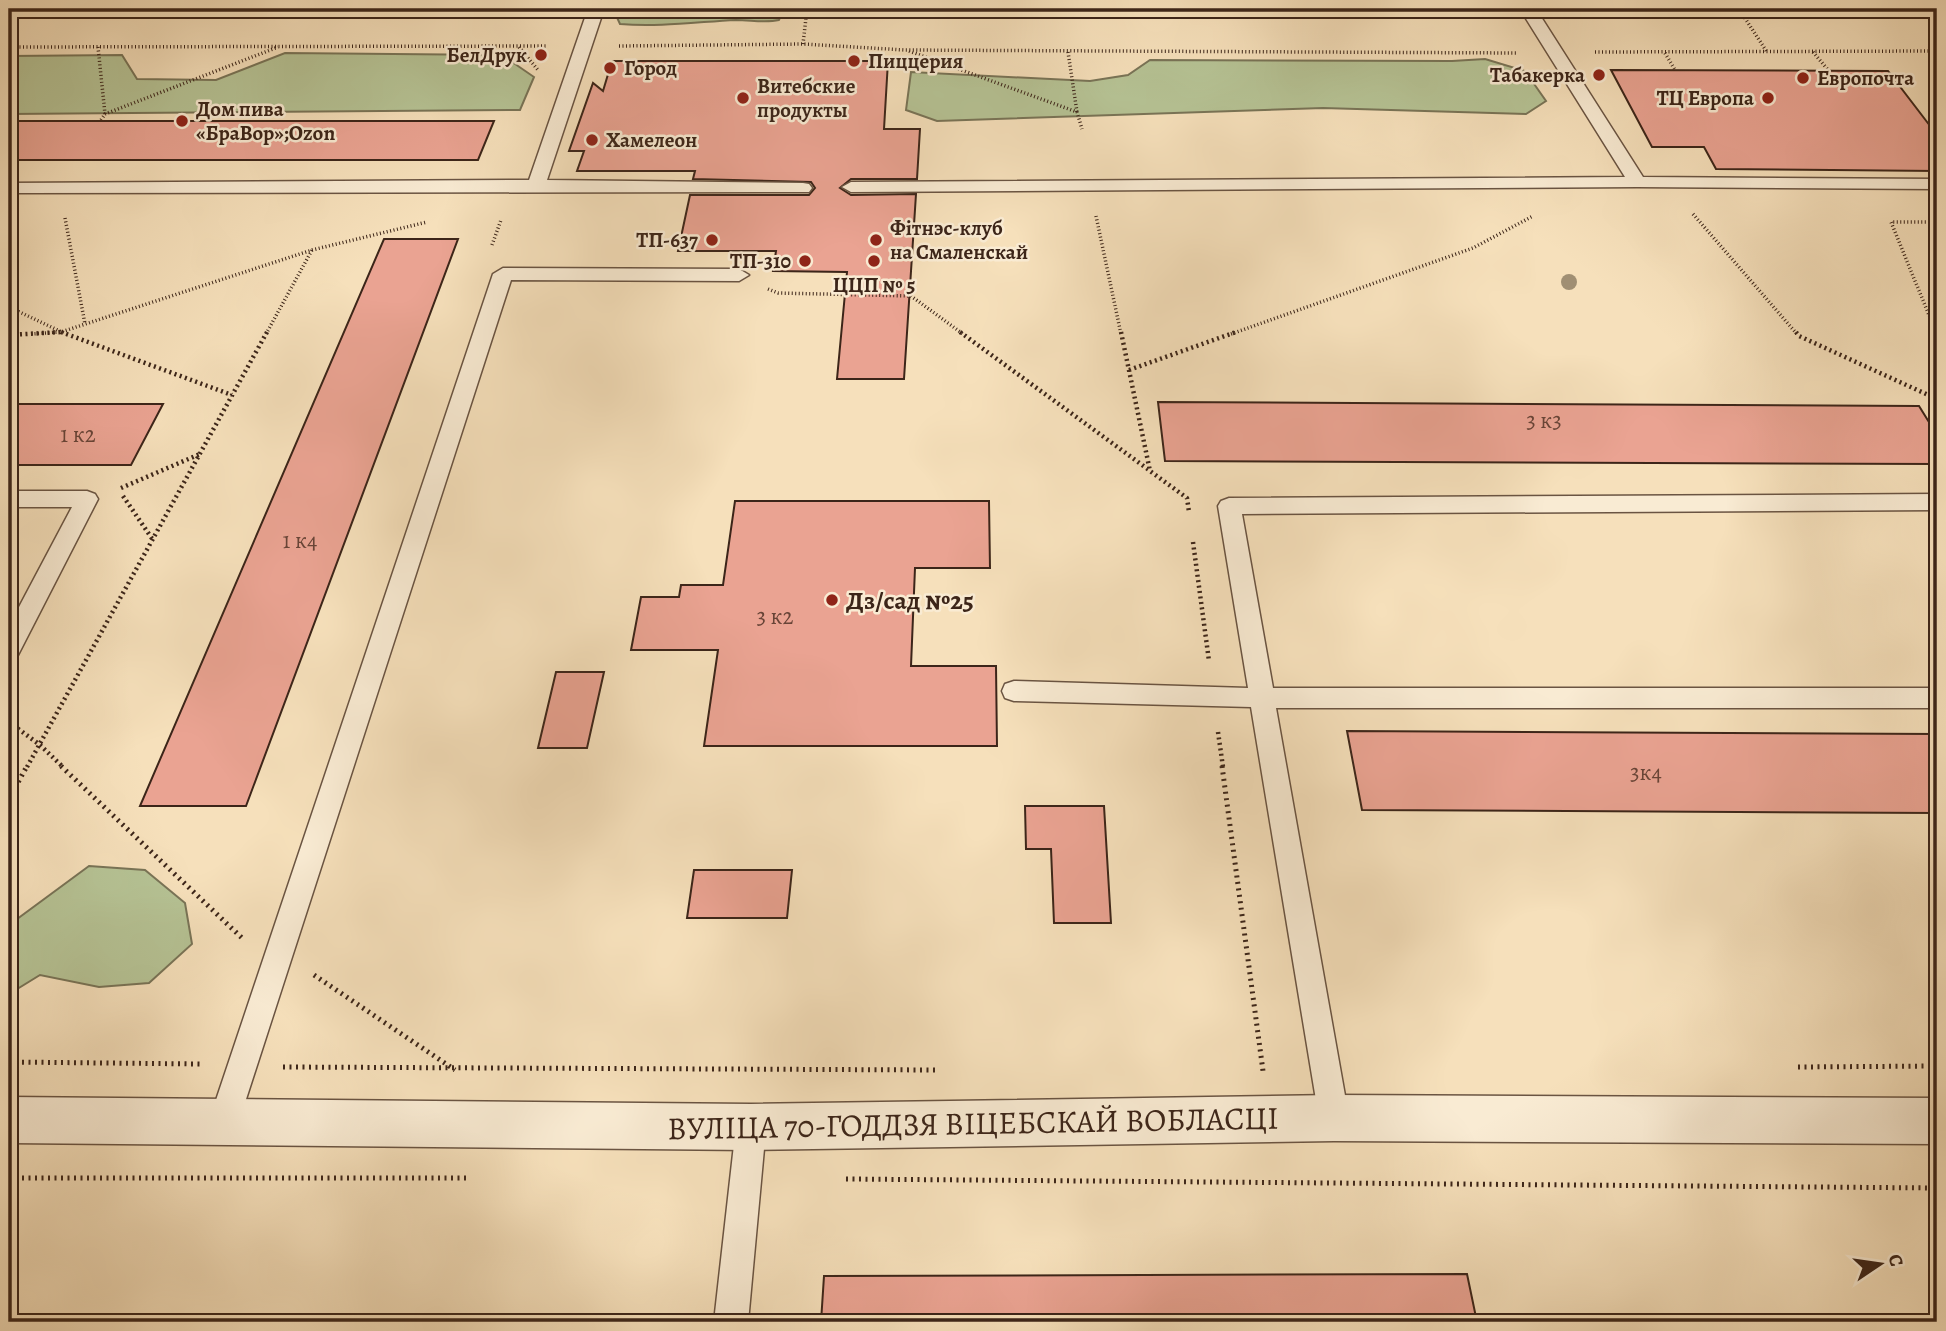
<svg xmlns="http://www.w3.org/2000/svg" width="1946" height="1331" viewBox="0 0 1946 1331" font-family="Alegreya,serif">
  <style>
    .green { fill: #b6c395; stroke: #797457; stroke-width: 2 }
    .building { fill: #eaa392; stroke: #3c2519; stroke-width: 2 }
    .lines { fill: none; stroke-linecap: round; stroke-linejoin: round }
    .lane-casing { stroke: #6a5442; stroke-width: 3 }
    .street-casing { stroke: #6a5442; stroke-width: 3 }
    .path-far2 { stroke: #3c2519; stroke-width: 3.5; stroke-dasharray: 1 2.5; stroke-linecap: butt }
    .path-far1 { stroke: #3c2519; stroke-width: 4.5; stroke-dasharray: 2 3.5; stroke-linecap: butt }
    .path { stroke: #3c2519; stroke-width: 5; stroke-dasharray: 2 4.5; stroke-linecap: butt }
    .lane { fill: #f9ebd3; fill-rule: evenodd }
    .street { fill: #f9ebd3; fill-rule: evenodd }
    .tree { fill: #a08f73 }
    .poi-dot { fill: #8f2418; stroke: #f9ebd3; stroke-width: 2.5 }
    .labels { text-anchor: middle; stroke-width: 5; stroke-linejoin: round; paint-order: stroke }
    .far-poi-label { font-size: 21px; font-weight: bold; fill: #3c2519; stroke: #f9ebd3; text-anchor: start }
    .number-label { font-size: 23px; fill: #684437 }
    .poi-label { font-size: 26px; font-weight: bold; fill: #3c2519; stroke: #f9ebd3; text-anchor: start }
    .near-street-label { font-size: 32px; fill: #3c2519; stroke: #f9ebd3 }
  </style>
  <rect width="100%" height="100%" fill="#f6e0bb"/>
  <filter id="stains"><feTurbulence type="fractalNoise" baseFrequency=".00286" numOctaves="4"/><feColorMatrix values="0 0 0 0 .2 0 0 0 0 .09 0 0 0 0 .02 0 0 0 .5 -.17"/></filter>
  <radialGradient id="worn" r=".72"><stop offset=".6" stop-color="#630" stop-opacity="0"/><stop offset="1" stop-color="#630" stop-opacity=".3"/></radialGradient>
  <path class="green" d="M616,9H781L783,11L779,20C765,23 751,20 736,20C697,22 659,27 620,24L614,11Z
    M285,53L502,55L534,77L520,110L9,114V56L122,55L137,79L216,80Z
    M1485,59L1525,71L1546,101L1526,114L1323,108L937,121L906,110L911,72L1090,81L1128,75L1150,60L1452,61Z
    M89,866L145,870L185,903L192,944L149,983L99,987L40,975L9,994V925Z"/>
  <path class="building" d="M612,61H888L884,129H920L917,179H851L840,188L851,195L916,194L904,379H837L847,272L773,271L776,251H678L690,195H809L815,188L811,182L693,179L695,171H577L584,151H569L593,83L603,91Z
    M1611,70L1888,71L1937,135V171L1716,169L1704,147H1652Z
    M9,121H494L478,160H9Z
    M384,239H458L246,806H140Z
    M1158,402L1919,406L1937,435V464L1165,461Z
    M9,404H163L131,465H9Z
    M735,501H989L990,568H915L911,666H996L997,746H704L718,650H631L641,597H679L681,585H723Z
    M556,672H604L587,748H538Z
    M1347,731L1937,734V813L1362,810Z
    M1025,806H1104L1111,923H1054L1051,849H1026Z
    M694,870H792L787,918H687Z
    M1467,1274L1477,1322H821L824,1276Z"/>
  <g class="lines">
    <g class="lane-casing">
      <path id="lane" d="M588,9H604L547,180L803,183L809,184L812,188L809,192L9,193V183L529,180Z
        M1520,9H1536L1643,177L1937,179V189L1637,187L851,192L842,187L851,182L1625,177Z
        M503,268L739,269L749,275L739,281L511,280L238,1124L234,1135L223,1139L212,1135L208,1124L493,274Z
        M9,491H87L95,494L98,499L18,655L9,657V626L72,507H9Z
        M1937,494V510L1242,514L1273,688H1937V708H1276L1349,1118L1345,1128L1334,1133L1323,1128L1319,1118L1251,707L1014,701L1005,698L1002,691L1005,684L1014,681L1248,688L1218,506L1221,501L1229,498Z
        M751,1112L762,1116L766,1127L748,1322H714L736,1127L740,1116Z"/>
    </g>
    <g class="street-casing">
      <path id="street" d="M1334,1095L1937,1098V1144L1334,1141L751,1150L9,1143V1097L751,1104Z"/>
    </g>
    <path class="path-far2" d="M1739,9L1767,52
      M803,44L807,9
      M619,46L803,44L905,50L1516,53
      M9,47L547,46
      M98,47L105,114
      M519,47L538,70
      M909,51L1077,112L1082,129
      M1068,52L1077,112
      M1595,52L1937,51
      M1813,52L1829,71
      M1665,53L1675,70
      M101,120L105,114L278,47
      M1693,214L1797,334
      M1096,216L1121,334
      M65,218L85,324
      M492,245L501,220
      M768,289L778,293L911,296L963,334
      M9,307L66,334
      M31,334L61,332L312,250L427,222
      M266,334L312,250
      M1231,334L1473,248L1533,216
      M1933,334V325L1891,222H1937"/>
    <path class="path-far1" d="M61,332L232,395
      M960,332L1149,470
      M1121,332L1150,471L1187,498L1189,512
      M1796,332L1799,336L1937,399
      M1933,332L1935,396
      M9,335L61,332
      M1129,370L1236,332
      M121,488L200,454
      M123,496L153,540
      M1193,542L1209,661
      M9,722L40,745L63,767
      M1218,732L1223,767
      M27,767L267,332"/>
    <path class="path" d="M61,766L242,938
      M1222,766L1263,1071
      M9,799L27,766
      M314,975L455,1070
      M9,1062L201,1064
      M283,1067L936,1070
      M1798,1067L1937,1066
      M9,1178H470
      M846,1179L1937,1188"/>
    <use href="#lane" class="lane"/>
    <use href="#street" class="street"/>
  </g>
  <circle class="tree" cx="1569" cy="282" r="8"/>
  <g class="poi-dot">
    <circle cx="541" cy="55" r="7"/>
    <circle cx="854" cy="61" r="7"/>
    <circle cx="610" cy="68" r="7"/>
    <circle cx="1599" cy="75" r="7"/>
    <circle cx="1803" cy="78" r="7"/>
    <circle cx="743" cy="98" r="7"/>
    <circle cx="1768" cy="98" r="7"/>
    <circle cx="182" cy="121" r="7"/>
    <circle cx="592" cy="140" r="7"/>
    <circle cx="712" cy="240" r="7"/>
    <circle cx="876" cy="240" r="7"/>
    <circle cx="805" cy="261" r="7"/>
    <circle cx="874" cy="261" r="7"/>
    <circle cx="832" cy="600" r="7"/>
  </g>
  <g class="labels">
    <g class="far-poi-label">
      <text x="527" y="62" text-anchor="end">БелДрук</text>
      <text x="868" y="68">Пиццерия</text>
      <text x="624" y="75">Город</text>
      <text x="1585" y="82" text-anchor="end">Табакерка</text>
      <text x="1817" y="85">Европочта</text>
      <text x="757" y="93">Витебские<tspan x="757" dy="24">продукты</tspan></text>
      <text x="1754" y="105" text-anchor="end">ТЦ Европа</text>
      <text x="196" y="116">Дом пива<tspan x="196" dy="24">«БраВор»;Ozon</tspan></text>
      <text x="606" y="147">Хамелеон</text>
      <text x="890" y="235">Фітнэс-клуб<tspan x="890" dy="24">на Смаленскай</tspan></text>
      <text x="698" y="247" text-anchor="end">ТП-637</text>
      <text x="791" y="268" text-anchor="end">ТП-310</text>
      <text x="874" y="292" text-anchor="middle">ЦЦП № 5</text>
    </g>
    <g class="number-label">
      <text x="1544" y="428">3 к3</text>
      <text x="78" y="442">1 к2</text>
      <text x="300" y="548">1 к4</text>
      <text x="775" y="624">3 к2</text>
      <text x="1646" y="780">3к4</text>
    </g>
    <g class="poi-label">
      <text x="846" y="609">Дз/сад №25</text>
    </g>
    <g class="near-street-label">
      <text transform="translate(973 1123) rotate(-1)" y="11">ВУЛІЦА 70-ГОДДЗЯ ВІЦЕБСКАЙ ВОБЛАСЦІ</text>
    </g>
  </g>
  <rect width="1946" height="1331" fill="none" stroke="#f6e0bb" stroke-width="35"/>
  <rect x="10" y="10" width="1925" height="1310" fill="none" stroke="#3c2519" stroke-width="3.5"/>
  <rect x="18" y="18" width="1911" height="1296" fill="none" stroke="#3c2519" stroke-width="2"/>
  <g transform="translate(1880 1264) rotate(77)" stroke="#f9ebd3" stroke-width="5" paint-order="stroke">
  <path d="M0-5L12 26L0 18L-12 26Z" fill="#3c2519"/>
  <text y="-10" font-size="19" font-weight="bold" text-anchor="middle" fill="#3c2519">С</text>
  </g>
  <rect width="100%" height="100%" filter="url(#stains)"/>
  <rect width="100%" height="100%" fill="url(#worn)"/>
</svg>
